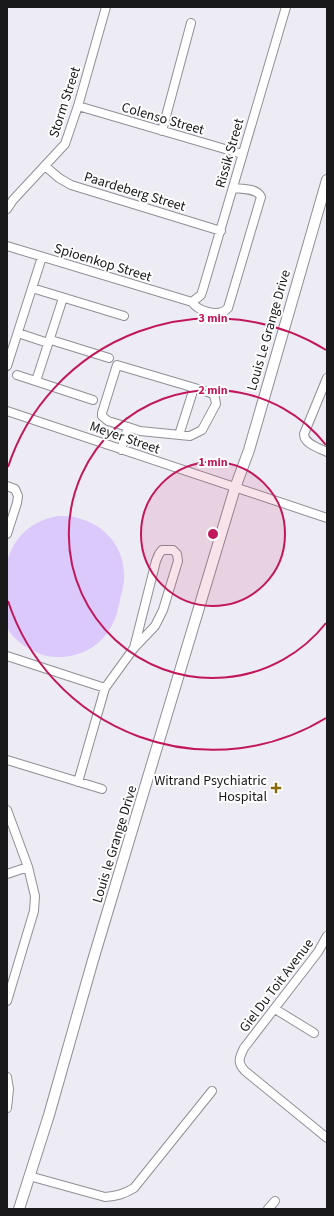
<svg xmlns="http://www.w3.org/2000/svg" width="334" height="1216" viewBox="0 0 334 1216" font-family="'Source Sans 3',sans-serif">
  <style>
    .pitch { fill: #dbc9fb }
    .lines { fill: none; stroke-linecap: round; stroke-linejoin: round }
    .minor-casing { stroke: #918f96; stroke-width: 10 }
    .major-casing { stroke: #918f96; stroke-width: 12 }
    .minor { stroke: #fff; stroke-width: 8 }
    .major { stroke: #fff; stroke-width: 10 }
    .ring { fill: none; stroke: #c2185b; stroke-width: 2 }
    .poi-dot { fill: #876c09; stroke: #fff; stroke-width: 1.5 }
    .labels { text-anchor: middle; stroke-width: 4; stroke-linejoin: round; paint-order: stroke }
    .street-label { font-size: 14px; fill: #19181b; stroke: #fff }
    .poi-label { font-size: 14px; fill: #19181b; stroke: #fff; text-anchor: end }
    .centre { fill: #c2185b; stroke: #fff; stroke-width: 2 }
    .ring-label { font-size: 12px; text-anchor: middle; font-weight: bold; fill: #c2185b; stroke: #fff; stroke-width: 4; stroke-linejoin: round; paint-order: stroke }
  </style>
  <rect width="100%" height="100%" fill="#edebf3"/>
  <path class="pitch" d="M58,516C92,514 123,538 124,573C125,582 122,591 120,600C118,608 117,616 113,623C102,648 74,661 47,656C34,653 11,640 7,626C6,621 7,613 7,608C7,592 7,577 7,562C14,536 33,520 58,516Z"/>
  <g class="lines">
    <g class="minor-casing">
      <path id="minor" d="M78,106L242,154
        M162,131L191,23
        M45,166L59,178L71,185L221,231
        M7,209L13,200L65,144L78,106L106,7
        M7,246L192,302
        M32,288L124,316
        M192,302L201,295L203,289L286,7
        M192,302C198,311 219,318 228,308L261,197C257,188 242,189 233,188
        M18,333L48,343
        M51,340L109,358
        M7,366L42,257
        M17,375L93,400
        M327,378L304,434C304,444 319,448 327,452
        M36,381L63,298
        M7,411L327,518
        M179,435L194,388
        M121,450L128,427L140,431L190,436L202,430L216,404L215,398L213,394L205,391L117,365L102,413V416L108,421L128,427
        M7,486L15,489L18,496L17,503L7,534
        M7,656L105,688L78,782
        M105,688L134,648L155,626L163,610L178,561L177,554L173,550H162L159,554L156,561L134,648
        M7,760L102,789
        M7,810L28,867L35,896L34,911L7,1001
        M7,874L28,867
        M327,936L318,952L244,1048C239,1058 237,1063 245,1071L327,1138
        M275,1009L314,1033
        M7,1077L9,1089L7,1108
        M29,1176L105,1197C117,1196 124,1194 134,1188L212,1091
        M268,1209L275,1201"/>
    </g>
    <g class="major-casing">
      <path id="major" d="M19,1209L49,1115L93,960L235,488L249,450L327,180"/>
    </g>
    <use href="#minor" class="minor"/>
    <use href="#major" class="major"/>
  </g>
  <circle cx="213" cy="534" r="72" fill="#c2185b" fill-opacity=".12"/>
  <g class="ring">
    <circle cx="213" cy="534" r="72"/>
    <path d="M326 623A144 144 0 1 1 326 445"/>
    <path d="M326 718A216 216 0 0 1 8 601M8 467A216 216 0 0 1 326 350"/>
  </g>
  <path class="poi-dot" d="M274 782h4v4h4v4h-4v4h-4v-4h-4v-4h4z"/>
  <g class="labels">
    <g class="street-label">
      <text transform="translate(64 102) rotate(-72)" y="5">Storm Street</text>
      <text transform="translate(163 118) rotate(16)" y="5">Colenso Street</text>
      <text transform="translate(229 153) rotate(-74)" y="5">Rissik Street</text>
      <text transform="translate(135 191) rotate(17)" y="5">Paardeberg Street</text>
      <text transform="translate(103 262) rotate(17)" y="5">Spioenkop Street</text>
      <text transform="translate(268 330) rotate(-74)" y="5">Louis Le Grange Drive</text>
      <text transform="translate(125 437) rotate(19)" y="5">Meyer Street</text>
      <text transform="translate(114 844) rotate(-73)" y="5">Louis le Grange Drive</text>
      <text transform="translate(276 985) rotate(-53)" y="5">Giel Du Toit Avenue</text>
    </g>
    <g class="poi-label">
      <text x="267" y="785">Witrand Psychiatric<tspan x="267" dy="16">Hospital</tspan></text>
    </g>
  </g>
  <circle cx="213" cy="534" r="6" class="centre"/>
  <g class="ring-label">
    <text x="213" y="322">3 min</text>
    <text x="213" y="394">2 min</text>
    <text x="213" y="466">1 min</text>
  </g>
  <rect width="334" height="1216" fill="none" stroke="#19181b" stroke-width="16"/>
</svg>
